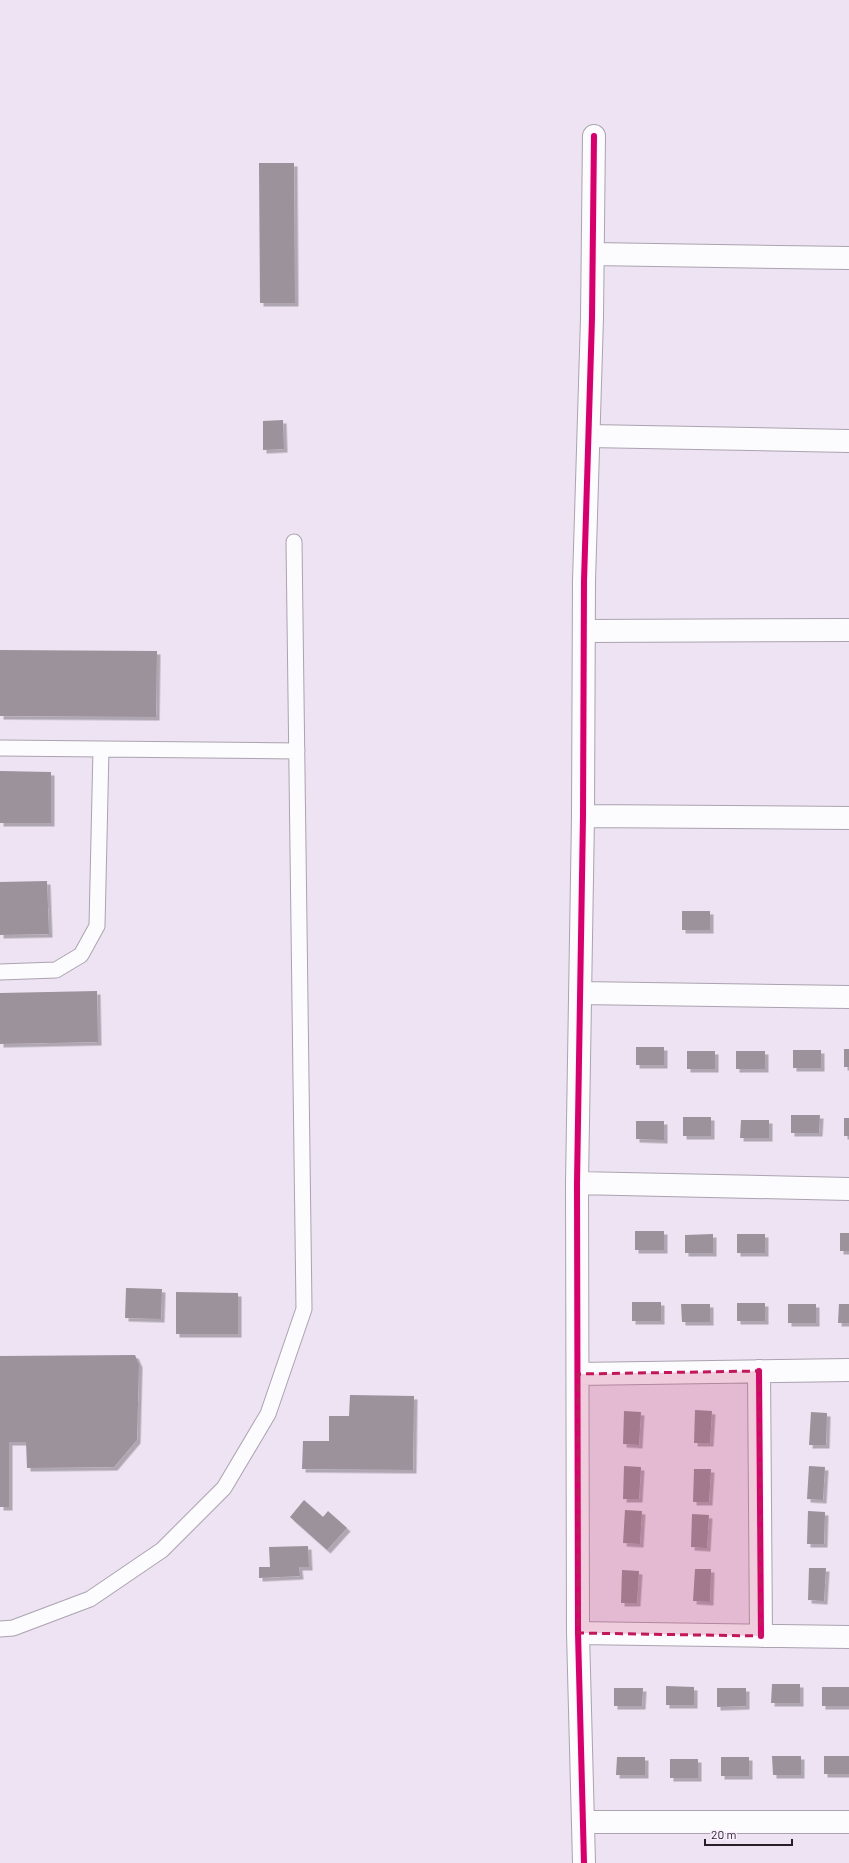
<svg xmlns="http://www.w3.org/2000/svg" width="849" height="1863" viewBox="0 0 849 1863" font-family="Barlow,sans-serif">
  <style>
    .building { fill: #9b929c; filter: url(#shadow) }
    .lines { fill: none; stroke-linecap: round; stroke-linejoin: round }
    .lane-casing { stroke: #aba3af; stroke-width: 17 }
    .street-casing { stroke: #aba3af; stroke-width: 24 }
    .lane { stroke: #fcfbfd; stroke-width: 15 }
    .street { stroke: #fcfbfd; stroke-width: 22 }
    .cycleway-casing { stroke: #f9eefe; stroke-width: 8 }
    .cycleway { stroke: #d6006c; stroke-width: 6 }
    .marked { fill: #c2185b; fill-opacity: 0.2; stroke: #c2185b; stroke-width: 3; stroke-dasharray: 8 5; stroke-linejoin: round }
  </style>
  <defs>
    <filter id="shadow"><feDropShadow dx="3.5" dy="3.5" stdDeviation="0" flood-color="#0004"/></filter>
  </defs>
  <rect width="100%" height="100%" fill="#ede3f2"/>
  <path class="building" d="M259,163H294L295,303H260Z
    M283,420L284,449L263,450V421Z
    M0,650L157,651L156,717L0,716Z
    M0,771L51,772V823H0Z
    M47,881L49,934L0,935V882Z
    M682,911H710V930H682Z
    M97,991L98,1042L0,1044V993Z
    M636,1047H664V1065H636Z
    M844,1049H849V1067H844Z
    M793,1050H821V1068H793Z
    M687,1051H715V1069H687Z
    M736,1051H765V1069H736Z
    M791,1115H820L819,1133H791Z
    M683,1117H711V1136H683Z
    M844,1118H849V1136H844Z
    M741,1120H769V1138H740Z
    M636,1121H664V1140L636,1139Z
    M635,1231H664V1250H635Z
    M840,1233H849V1251H840Z
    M713,1234V1253H685V1235Z
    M737,1234H765V1253H737Z
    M126,1288L162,1289L161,1319L125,1318Z
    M176,1292L238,1293V1334H176Z
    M632,1302H661V1321H632Z
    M737,1303H765V1321H737Z
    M681,1304H710V1322H682Z
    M788,1304H816V1323H788Z
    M839,1304H849V1323H838Z
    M135,1355L139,1364L137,1440L114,1467L27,1468L26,1442H9V1507H0V1356Z
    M350,1395L414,1396L413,1470L302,1469L303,1441H329V1416H349Z
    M695,1410L712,1411L710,1443H694Z
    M624,1411L641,1412L639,1445L623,1444Z
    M811,1412L827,1413L826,1445H809Z
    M624,1466L641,1467L639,1499H623Z
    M809,1466L825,1467L823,1500L807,1499Z
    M694,1469H711L709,1502H693Z
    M304,1500L323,1517L328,1511L347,1528L327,1550L290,1517Z
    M625,1510L642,1511L640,1544L623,1543Z
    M808,1511L825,1512L824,1544H807Z
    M692,1514L709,1515L707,1548L691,1547Z
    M308,1546L309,1567H299L300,1576L259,1578V1567H270L269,1547Z
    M809,1568H826L824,1601L808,1600Z
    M695,1569H711L710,1602L693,1601Z
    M622,1570L639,1571L637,1603H621Z
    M772,1684H800V1703H771Z
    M666,1686L694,1687V1705H666Z
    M822,1687H849V1706H822Z
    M614,1688H643L642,1706H614Z
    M717,1688H746V1706L717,1707Z
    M772,1756H801V1775H773Z
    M824,1756H849V1774H824Z
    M617,1757H645V1775H616Z
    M721,1757H749V1776H721Z
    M670,1759H698V1778H670Z"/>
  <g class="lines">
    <g class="lane-casing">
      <path id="lane" d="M0,748L297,751
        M0,972L56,970L81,955L97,926L101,749
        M0,1629L13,1628L90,1599L162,1550L224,1488L268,1414L304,1309L294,542"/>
    </g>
    <g class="street-casing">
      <path id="street" d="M593,254L849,258
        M589,436L849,441
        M584,631L849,630
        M583,816L849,818
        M580,993L849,997
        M577,1183L849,1189
        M759,1371L761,1636
        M578,1374L849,1370
        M578,1633L849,1637
        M583,1822H849
        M584,1863L578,1633L577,1183L583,816L584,581L592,318L594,136"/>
    </g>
    <use href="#lane" class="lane"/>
    <use href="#street" class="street"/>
    <g class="cycleway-casing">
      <path id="cycleway" d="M759,1371L761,1636
        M584,1863L578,1633L577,1183L583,816L584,581L592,318L594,136"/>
    </g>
    <use href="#cycleway" class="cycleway"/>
  </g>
  <path class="marked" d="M759,1371L761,1636L578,1633V1374Z"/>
  <path d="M705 1839v6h87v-6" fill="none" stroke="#251f28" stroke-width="2"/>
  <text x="711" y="1839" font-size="12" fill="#251f28" stroke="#f9eefe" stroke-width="3" paint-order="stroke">20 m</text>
</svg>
